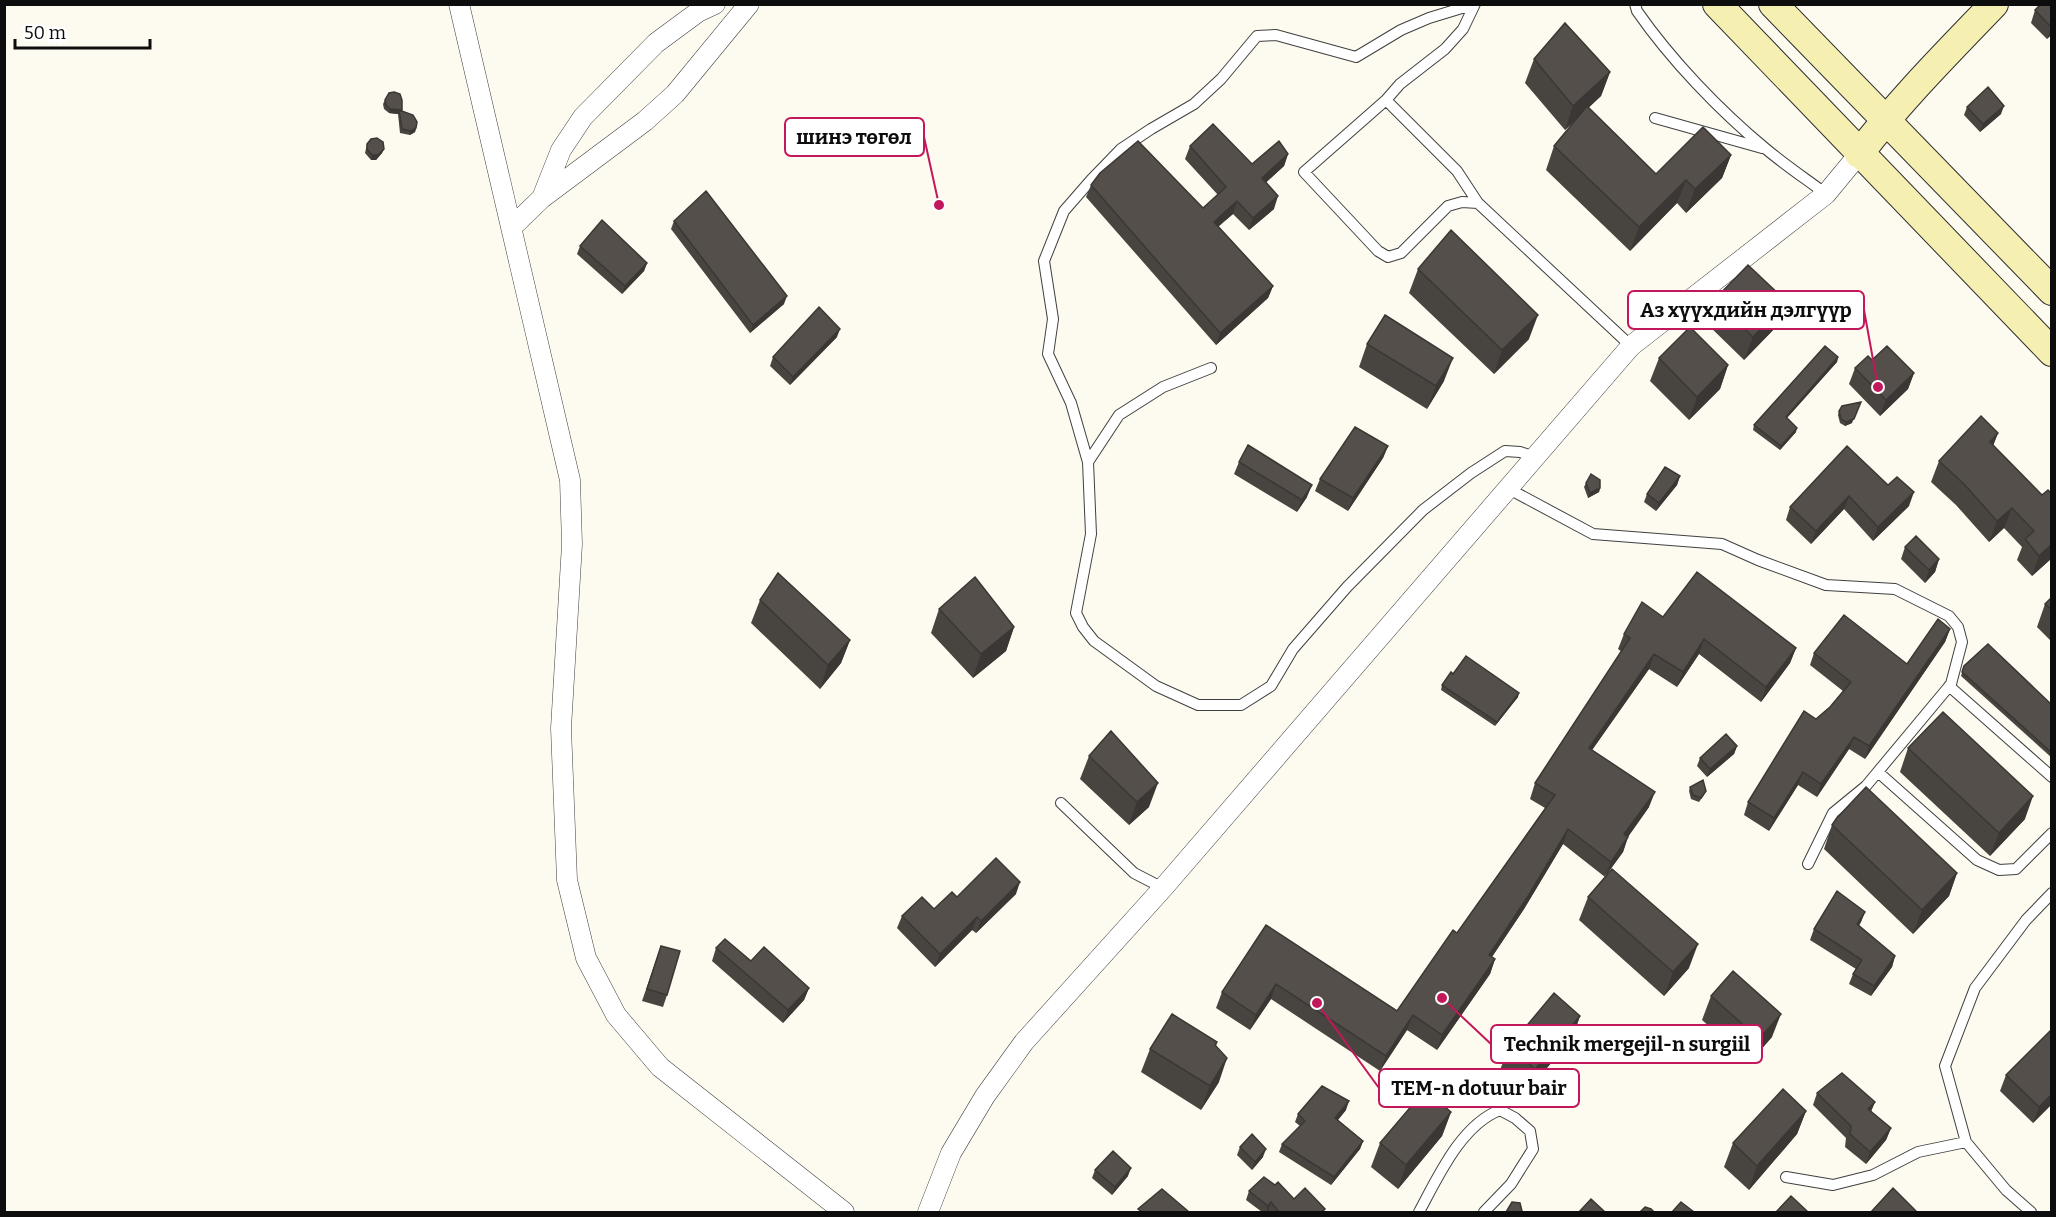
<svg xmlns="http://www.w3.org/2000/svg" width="2056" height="1217" viewBox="0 0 2056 1217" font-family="Bitter,serif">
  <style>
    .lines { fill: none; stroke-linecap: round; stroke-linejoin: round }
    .lane-casing { stroke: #404040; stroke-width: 12 }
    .street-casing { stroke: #404040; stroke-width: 21 }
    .secondary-casing { stroke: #2f2f2f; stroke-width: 30 }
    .lane { stroke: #fff; stroke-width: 10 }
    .street { stroke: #fff; stroke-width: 20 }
    .secondary { stroke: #f6efb2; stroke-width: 28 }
    .wall { fill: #484440 }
    .shaded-wall { fill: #3b3734 }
    .building { fill: #544f4b; stroke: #3b3734; stroke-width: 1.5 }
    .leader { fill: none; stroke: #c2185b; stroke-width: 2 }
    .callout-dot { fill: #c2185b; stroke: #fff; stroke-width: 2 }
    .callout { fill: #fff; stroke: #c2185b; stroke-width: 2 }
    .callout-label { font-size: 20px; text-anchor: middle; font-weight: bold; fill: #0d0d0d }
  </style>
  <rect width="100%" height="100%" fill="#fdfaef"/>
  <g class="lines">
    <g class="lane-casing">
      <path id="lane" d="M1475,4L1429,18L1401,30L1356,57L1276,35L1257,36L1221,79L1194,104L1151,129L1121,149L1091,180L1064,211L1044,261L1053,319L1048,354L1071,403L1088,462L1091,534L1076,613L1083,627L1094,641L1156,686L1198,705H1241L1271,686L1293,649L1347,587L1423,510L1471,473L1505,451L1520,452L1535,457
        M1635,4L1637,11C1671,60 1720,111 1766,149C1785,165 1806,179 1826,194
        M1474,6L1463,29L1445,49L1400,84L1386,100L1304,172L1378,251L1388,257L1401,253L1448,206L1462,202L1478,203L1631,346
        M1386,100L1457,171L1478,203
        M1655,118L1762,148
        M1088,462L1119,415L1163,387L1211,368
        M1509,489L1593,534L1722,544L1758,560L1826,585L1895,589L1949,616L1958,627L1962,642L1951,684L1866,786L1833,813L1808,864
        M1949,686L2052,777
        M1878,772L1977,860L1999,870L2016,869L2052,833
        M1061,803L1134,873L1163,888
        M1786,1177L1833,1185L1873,1175L1918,1152L1966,1142
        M1419,1212C1438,1177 1461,1125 1500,1110L1515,1118L1530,1131L1533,1149L1511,1184L1484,1212
        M2031,1212L2006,1190L1966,1142L1945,1066L1975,988L2026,920L2052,893"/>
    </g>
    <g class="street-casing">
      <path id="street" d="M459,4L570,480L572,544L561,728L567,880L586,958L616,1015L660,1067L844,1212
        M542,198L561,150L583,117L656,43L698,12L715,4
        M512,227L542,198L645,121L675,94L749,4
        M928,1212L951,1153L985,1096L1024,1042L1163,888L1631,346L1826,194L1859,154"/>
    </g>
    <g class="secondary-casing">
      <path id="secondary" d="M1717,4L2052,352
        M1773,4L2052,291
        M1859,154C1900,100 1947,53 1994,4"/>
    </g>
    <use href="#lane" class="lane"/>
    <use href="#street" class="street"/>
    <use href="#secondary" class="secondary"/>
  </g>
  <path class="wall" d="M2052,4V34L2047,39L2031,23L2035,10Z
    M1534,59L1610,72L1601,96L1588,108L1656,174L1731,155L1722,178L1686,213L1677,203L1630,251L1546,170L1554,146L1577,118L1565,130L1525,83Z
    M385,100L402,110L401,111L416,128L415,132L410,135L400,133L398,114L389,113L384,109L383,104Z
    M1967,107L2001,114L1980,132L1964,115Z
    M367,144L384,149L382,153L376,160H371L365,153Z
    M1190,146L1252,164L1288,154L1284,166L1266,182L1274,209L1249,230L1233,214L1218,226L1273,286L1268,298L1216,345L1086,197L1091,185L1203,208L1218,195L1185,159Z
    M674,221L784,304L750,333L671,229Z
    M580,246L647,263L644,271L622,294L577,254Z
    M1418,269L1529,339L1494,374L1409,293Z
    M1714,300L1786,301L1778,325L1744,360L1706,323Z
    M837,337L790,385L770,366L773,357Z
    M1367,344L1444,381L1427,409L1359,367Z
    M1838,357L1837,362L1787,418L1796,432L1780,450L1753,430L1754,425Z
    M1659,358L1728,365L1720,389L1689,420L1650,381Z
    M1872,360L1914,373L1908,389L1880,416L1849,384L1855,368Z
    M1839,411L1852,423L1845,426L1840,423L1838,415Z
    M1998,433L1993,445L2042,495L2052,494V558L2032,576L2017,560L2022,547L2004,528L1989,542L1956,505L1931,482L1939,461Z
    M1388,446L1383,458L1348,511L1315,491L1320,479Z
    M1847,446L1909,506L1873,541L1844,509L1811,544L1786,520L1790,507Z
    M1239,462L1307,497L1297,512L1234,474Z
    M1680,476L1677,485L1656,511L1644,502L1647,494Z
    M1586,483L1600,488L1599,492L1588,498L1584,487Z
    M1905,547L1939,559L1935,572L1925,583L1901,559Z
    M2052,597V642L2037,627L2045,604Z
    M760,600L850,640L841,663L820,689L751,623Z
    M939,609L1014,627L1006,651L973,678L931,633Z
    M1663,617L1796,648L1790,663L1761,702L1699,654L1677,687L1649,669L1592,750L1649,807L1628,837L1623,852L1605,876L1689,968L1664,996L1579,920L1588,897L1605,877L1563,844L1524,909L1492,957L1495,959L1490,974L1437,1050L1407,1030L1380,1071L1271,999L1250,1030L1216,1008L1222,992L1266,925L1397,1011L1457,933L1545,808L1530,799L1535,783L1622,652L1618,649L1624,634Z
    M1950,629L1945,642L1865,759L1849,749L1817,797L1798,785L1769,831L1744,815L1748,802L1816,719L1830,707L1843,691L1810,665L1814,653L1907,664Z
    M1964,666L2052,705V758L1961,676Z
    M1453,674L1518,697L1495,726L1441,690L1442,685Z
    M1737,746L1734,754L1707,777L1697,766L1700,758Z
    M1908,748L2025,819L1990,856L1900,772Z
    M1089,756L1149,807L1129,825L1080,779Z
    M1690,787L1704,795L1699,802L1691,799L1689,791Z
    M1832,825L1957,873L1949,896L1913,934L1824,849Z
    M1016,894L976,933L972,930L935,967L897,928L902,916L934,909L957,897Z
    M1865,912L1859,926L1895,956L1892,967L1871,996L1849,984L1853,974L1856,969L1810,940L1814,929Z
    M661,946L667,995L663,1007L642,1001Z
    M716,948L809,988L804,1000L783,1023L712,961Z
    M1711,996L1772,1037L1750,1062L1702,1020Z
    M1580,1016L1572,1039L1526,1092L1500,1070L1509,1047Z
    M2052,1029V1104L2033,1123L2000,1091L2006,1075Z
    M1217,1042L1216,1046L1219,1082L1201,1110L1141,1072L1150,1049Z
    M1817,1093L1875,1102L1871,1111L1891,1128L1886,1140L1866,1164L1845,1147L1846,1138L1813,1105Z
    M1346,1110L1338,1120L1363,1141L1360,1149L1331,1185L1279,1152L1282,1144L1300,1126L1295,1122L1298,1114Z
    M1806,1111L1797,1134L1749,1190L1724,1167L1733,1143Z
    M1451,1112L1442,1136L1398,1189L1371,1167L1380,1143Z
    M1240,1147L1263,1157L1252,1170L1237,1155Z
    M1095,1170L1128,1176L1112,1195L1092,1178Z
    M1249,1191L1294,1199L1325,1209L1324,1212H1269L1268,1211L1266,1212H1262L1246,1200Z"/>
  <path class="shaded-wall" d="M2052,27V34L2047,39Z
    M1610,72L1601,96L1565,130L1573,106Z
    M2004,106L2001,114L1980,132L1983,124Z
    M390,109L402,110L400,114L399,110L398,114L389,113Z
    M416,128L415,132L410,135L411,131Z
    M384,149L382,153L376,160H371L372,155Z
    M1288,154L1284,166L1258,190L1262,178Z
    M1731,155L1722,178L1686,213L1695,189Z
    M1686,180L1677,203L1630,251L1639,227Z
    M1278,196L1274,209L1249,230L1253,218Z
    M1237,201L1233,214L1210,234L1214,222Z
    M647,263L644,271L622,294L625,286Z
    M1273,286L1268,298L1216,345L1220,333Z
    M787,296L784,304L750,333L753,325Z
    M1786,301L1778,325L1744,360L1753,337Z
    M1538,315L1529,339L1494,374L1502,350Z
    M840,329L837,337L790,385L793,377Z
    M1838,357L1837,362L1784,421L1786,417Z
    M1453,358L1444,381L1427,409L1436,386Z
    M1728,365L1720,389L1689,420L1697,397Z
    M1914,373L1908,389L1880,416L1886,400Z
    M1859,406L1852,423L1845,426L1846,422Z
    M1797,428L1796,432L1780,450L1781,446Z
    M1998,433L1990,454V442Z
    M1388,446L1383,458L1348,511L1353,498Z
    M1680,476L1677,485L1656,511L1659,503Z
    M1312,485L1307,497L1297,512L1302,500Z
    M1600,488L1599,492L1588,498L1590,493Z
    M1914,492L1909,506L1873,541L1878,527Z
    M1849,496L1844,509L1811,544L1816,531Z
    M2012,508L2004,528L1989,542L1997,521Z
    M2052,544V558L2032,576L2039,556Z
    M1939,559L1935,572L1925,583L1929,570Z
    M1014,627L1006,651L973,678L981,654Z
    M1950,629L1945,642L1865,759L1869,746Z
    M1704,639L1699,654L1677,687L1683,672Z
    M850,640L841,663L820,689L828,665Z
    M1796,648L1790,663L1761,702L1766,687Z
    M1654,654L1649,669L1583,763L1589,748Z
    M1519,693L1518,697L1495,726L1497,722Z
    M1854,737L1849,749L1817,797L1821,784Z
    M1737,746L1734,754L1707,777L1710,769Z
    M1803,772L1798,785L1769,831L1774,818Z
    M1158,783L1149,807L1129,825L1137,802Z
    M1655,792L1649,807L1619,849L1624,834Z
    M2033,796L2025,819L1990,856L1999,833Z
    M1568,829L1563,844L1524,909L1483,970L1489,955Z
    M1628,837L1623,852L1605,877L1611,862Z
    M1957,873L1949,896L1913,934L1922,910Z
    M1020,882L1016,894L976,933L981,921Z
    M1865,912L1861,922L1853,935L1857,924Z
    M977,917L972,930L935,967L940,954Z
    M1698,944L1689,968L1664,996L1673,972Z
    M1895,956L1892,967L1871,996L1874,986Z
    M1495,959L1490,974L1437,1050L1442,1035Z
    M1276,984L1271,999L1250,1030L1256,1015Z
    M809,988L804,1000L783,1023L788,1010Z
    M1781,1014L1772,1037L1750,1062L1759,1039Z
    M1413,1015L1407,1030L1380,1071L1386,1056Z
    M1580,1016L1572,1039L1526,1092L1535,1069Z
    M1227,1058L1219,1082L1201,1110L1210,1086Z
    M2052,1094V1104L2033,1123L2039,1107Z
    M1349,1101L1346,1110L1332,1127L1335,1118Z
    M1875,1102L1870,1114L1868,1109Z
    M1806,1111L1797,1134L1749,1190L1757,1166Z
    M1451,1112L1442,1136L1398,1189L1406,1165Z
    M1891,1128L1886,1140L1866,1164L1870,1152Z
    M1363,1141L1360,1149L1331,1185L1334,1177Z
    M1266,1149L1263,1157L1252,1170L1255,1162Z
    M1131,1168L1128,1176L1112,1195L1115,1187Z
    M1271,1202L1268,1211L1266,1212L1268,1206Z"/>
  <path class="building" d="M2041,4H2052L2051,27L2035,10Z
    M1565,23L1610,72L1573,106L1534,59Z
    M1988,87L2004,106L1983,124L1967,107Z
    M394,92L400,94L402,100V110L390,109L386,105L385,100L389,93Z
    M1587,106L1656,174L1703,127L1731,155L1695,189L1686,180L1639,227L1554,146Z
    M399,110L413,115L417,122L416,128L411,131L402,129Z
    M1213,124L1252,164L1279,141L1288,154L1262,178L1278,196L1253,218L1237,201L1214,222L1273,286L1220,333L1091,185L1100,173L1138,141L1203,208L1226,187L1190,146Z
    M377,138L383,142L384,149L378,155H372L367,149V144L371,139Z
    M706,191L787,296L753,325L674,221Z
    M602,220L647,263L625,286L580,246Z
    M1451,230L1538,315L1502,350L1418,269Z
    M1748,265L1786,301L1753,337L1714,300Z
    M819,307L840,329L793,377L773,357Z
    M1385,315L1453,358L1436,386L1367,344Z
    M1690,327L1728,365L1697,397L1659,358Z
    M1825,346L1838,357L1786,417L1797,428L1781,446L1754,425Z
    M1887,346L1914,373L1886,400L1855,368L1868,356L1872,360Z
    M1861,402L1854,419L1846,422L1841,419L1839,411L1842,406Z
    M1981,416L1998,433L1990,442L2042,495L2048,490L2052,494V544L2039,556L2025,539L2034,531L2012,508L1997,521L1964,484L1939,461Z
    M1355,427L1388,446L1353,498L1320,479Z
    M1248,445L1312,485L1302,500L1239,462Z
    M1847,446L1888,485L1897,477L1914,492L1878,527L1849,496L1816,531L1790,507Z
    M1665,467L1680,476L1659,503L1647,494Z
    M1591,474L1600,480V488L1590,493L1586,483Z
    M1916,536L1939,559L1929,570L1905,547Z
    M1697,572L1796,648L1766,687L1704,639L1683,672L1654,654L1589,748L1655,792L1624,834L1628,837L1611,862L1568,829L1530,893L1489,955L1495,959L1442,1035L1413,1015L1386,1056L1276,984L1256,1015L1222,992L1266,925L1397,1011L1453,930L1457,933L1555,795L1535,783L1630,638L1624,634L1642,602L1663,617Z
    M778,573L850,640L828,665L760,600Z
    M975,577L1014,627L981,654L939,609Z
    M2052,597V610L2045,604Z
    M1844,615L1907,664L1938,619L1950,629L1869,746L1854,737L1821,784L1803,772L1774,818L1748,802L1804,711L1816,719L1830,707L1851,682L1814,653Z
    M1988,644L2052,705V753L1962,672L1964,666Z
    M1466,656L1519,693L1497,722L1442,685L1451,672L1453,674Z
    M1943,712L2033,796L1999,833L1908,748Z
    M1111,731L1158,783L1137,802L1089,756Z
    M1726,734L1737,746L1710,769L1700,758Z
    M1703,780L1706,791L1701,798L1693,795L1690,787Z
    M1866,787L1957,873L1922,910L1832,825L1836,819Z
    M996,858L1020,882L981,921L977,917L940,954L902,916L922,897L934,909L952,892L957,897Z
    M1612,869L1698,944L1673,972L1588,897Z
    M1837,891L1865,912L1857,924L1895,956L1874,986L1853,974L1862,960L1814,929Z
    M725,939L751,961L764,947L809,988L788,1010L716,948Z
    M661,946L680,951L667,995L647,989Z
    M1733,971L1781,1014L1759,1039L1711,996Z
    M1554,993L1580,1016L1535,1069L1509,1047Z
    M1172,1014L1217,1042L1215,1045L1227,1058L1210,1086L1150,1049Z
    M2052,1029V1094L2039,1107L2006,1075Z
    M1842,1073L1875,1102L1868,1109L1891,1128L1870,1152L1850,1134L1851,1126L1817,1093Z
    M1322,1086L1349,1101L1335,1118L1363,1141L1334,1177L1282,1144L1305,1121L1298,1114Z
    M1783,1089L1806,1111L1757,1166L1733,1143Z
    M1425,1090L1451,1112L1406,1165L1380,1143Z
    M1252,1134L1266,1149L1255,1162L1240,1147Z
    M1113,1151L1131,1168L1115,1187L1095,1170Z
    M1264,1177L1275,1185L1278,1182L1294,1199L1305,1188L1325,1209L1321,1212H1279L1271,1202L1268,1206L1249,1191Z
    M1893,1188L1916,1211L1914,1212H1871Z
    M1162,1189L1189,1212H1142L1138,1209Z
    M1791,1196L1808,1212H1776Z
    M1591,1199L1605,1212H1579Z
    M1512,1202L1520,1203L1522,1211L1521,1212H1506Z
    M1681,1202L1694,1212H1672Z
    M1645,1207L1651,1209L1654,1212H1640Z"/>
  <path class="leader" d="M939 205L924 137M1878 387L1864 310M1442 998L1491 1044M1317 1003L1379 1088"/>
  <g class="callout-dot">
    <circle cx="939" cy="205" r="6"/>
    <circle cx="1878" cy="387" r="6"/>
    <circle cx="1442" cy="998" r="6"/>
    <circle cx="1317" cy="1003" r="6"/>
  </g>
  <g class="callout">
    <rect x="785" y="118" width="139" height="38" rx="6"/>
    <rect x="1628" y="291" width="236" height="38" rx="6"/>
    <rect x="1491" y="1025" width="271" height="38" rx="6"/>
    <rect x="1379" y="1069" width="200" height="38" rx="6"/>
  </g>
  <g class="callout-label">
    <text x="854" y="144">шинэ төгөл</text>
    <text x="1746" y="317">Аз хүүхдийн дэлгүүр</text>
    <text x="1627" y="1051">Technik mergejil-n surgiil</text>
    <text x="1479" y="1095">TEM-n dotuur bair</text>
  </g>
  <rect width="2056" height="1217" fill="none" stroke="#0d0d0d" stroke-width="12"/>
  <path d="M15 39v9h135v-9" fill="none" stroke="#0d0d0d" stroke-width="3"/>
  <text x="24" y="39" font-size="18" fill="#0d0d0d" stroke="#ffffff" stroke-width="4.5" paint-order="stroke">50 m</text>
</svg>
